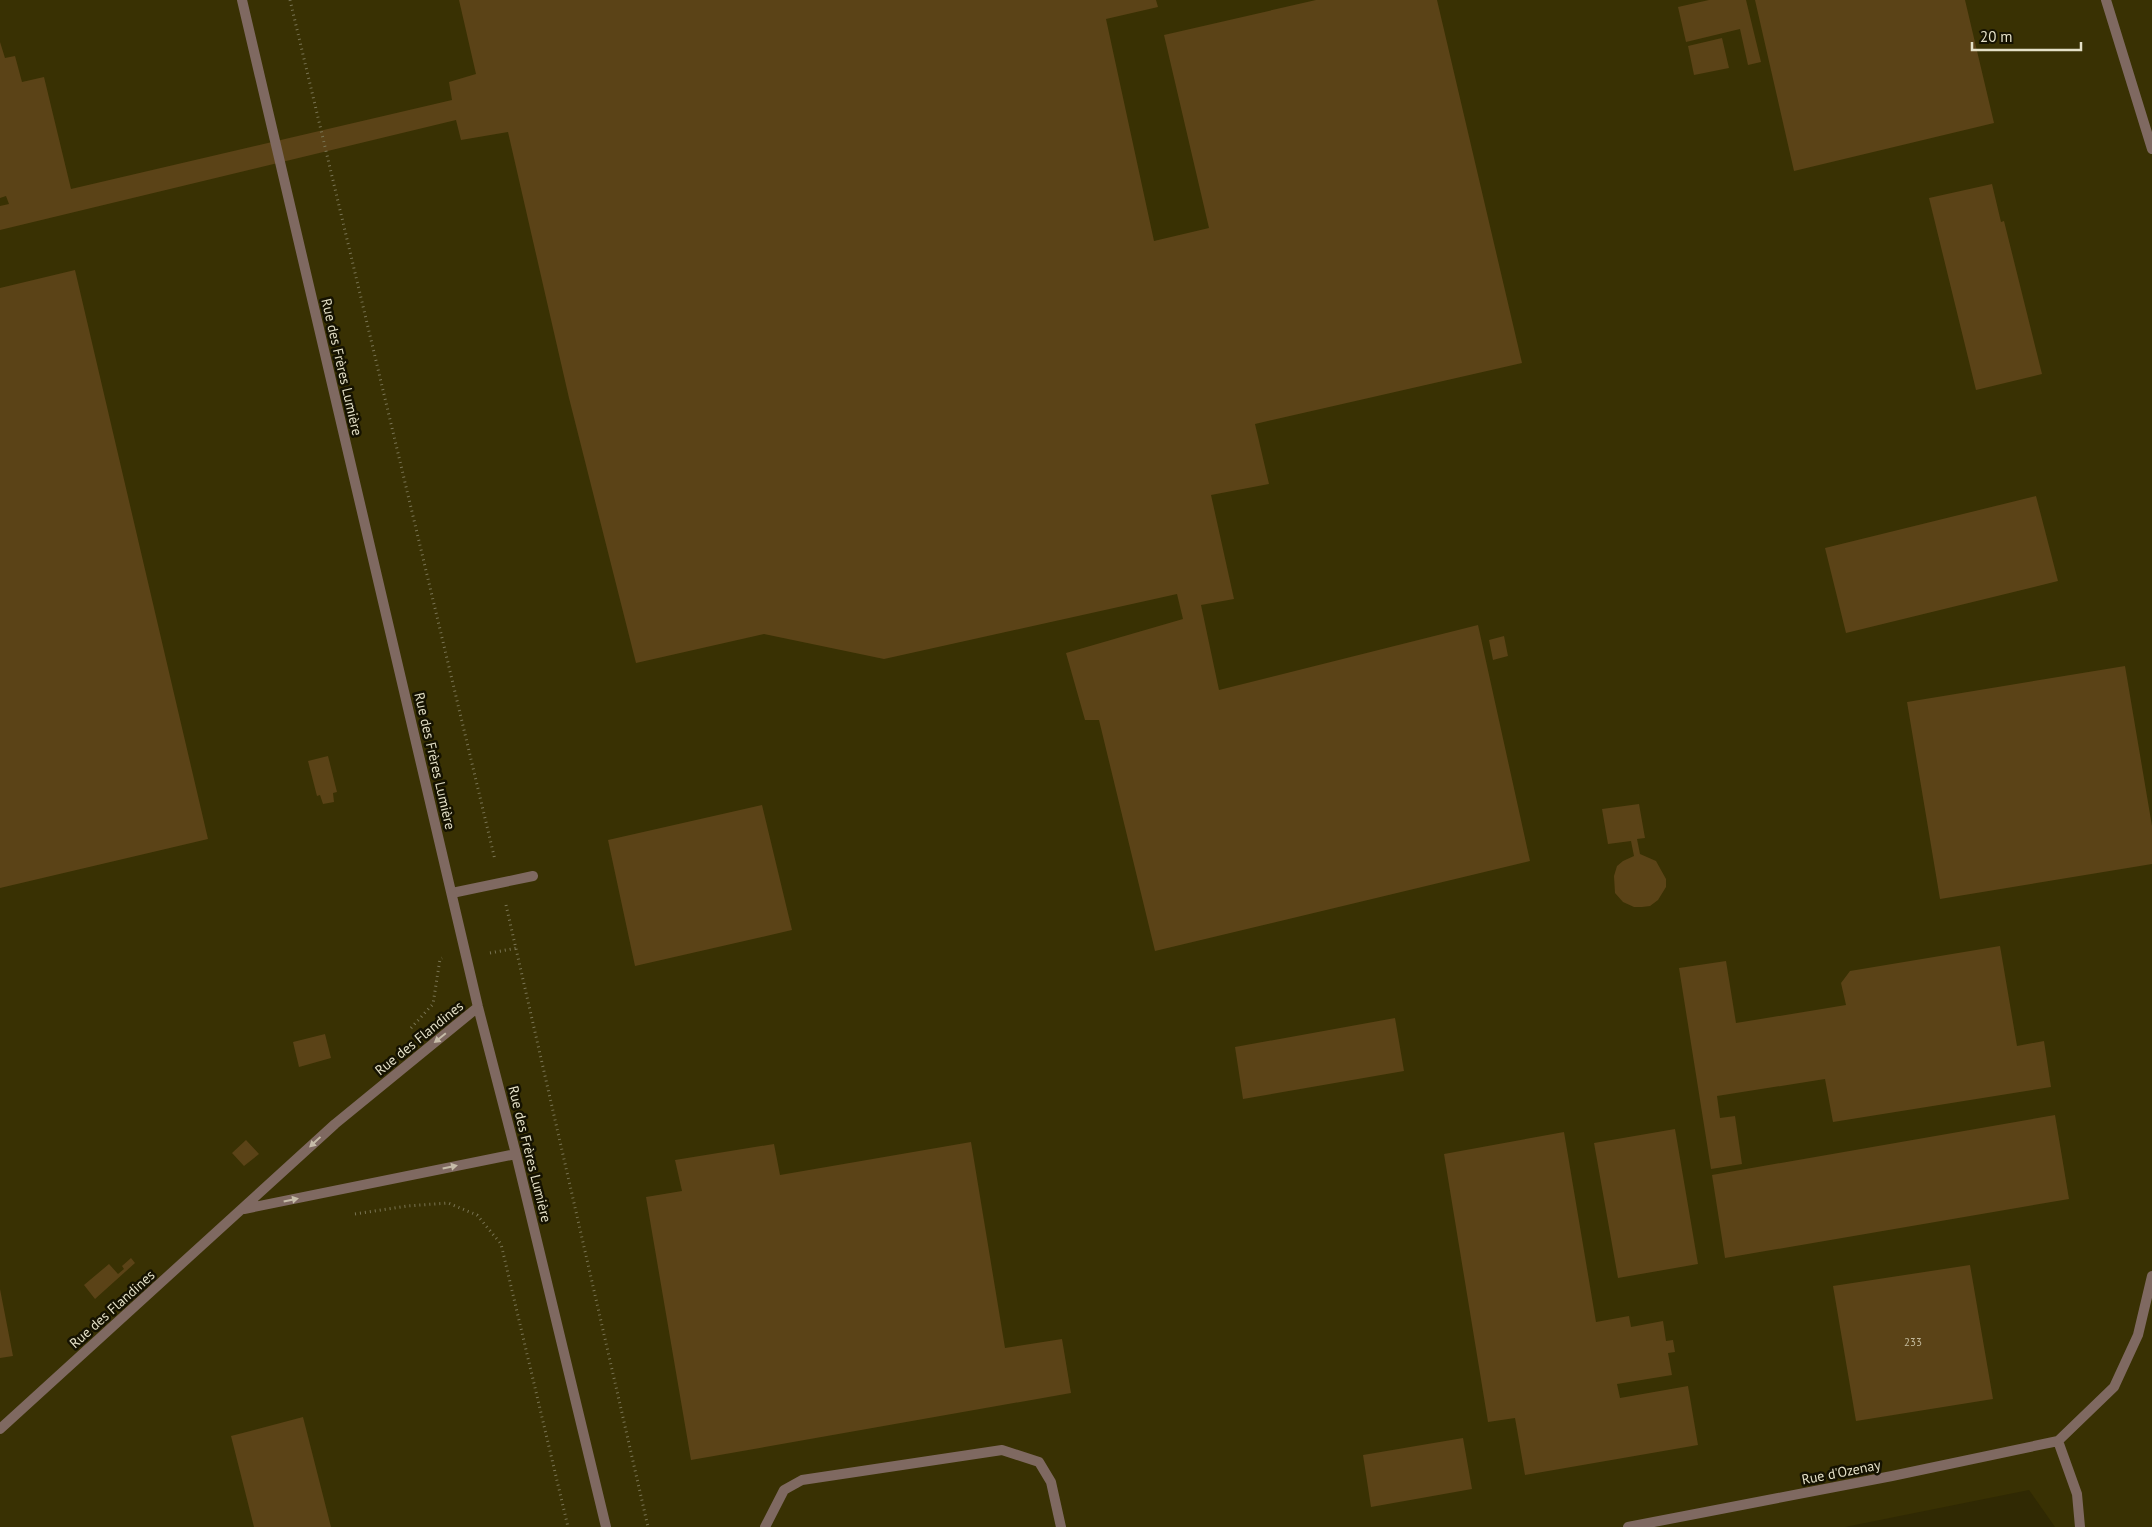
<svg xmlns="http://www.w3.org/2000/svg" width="2152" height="1527" viewBox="0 0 2152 1527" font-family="'PT Sans',sans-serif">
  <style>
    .built { fill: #393103 }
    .building { fill: #5b4317 }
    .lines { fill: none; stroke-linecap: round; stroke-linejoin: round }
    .path { stroke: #797453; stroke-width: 3; stroke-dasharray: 1 4; stroke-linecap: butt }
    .service { stroke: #7f6961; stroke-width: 10 }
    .minor { stroke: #7f6961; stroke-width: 10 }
    .oneway { fill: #c6bca8 }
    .labels { text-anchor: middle; stroke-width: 5; stroke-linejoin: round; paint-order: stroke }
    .number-label { font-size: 11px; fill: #c2b99b }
    .street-label { font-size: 14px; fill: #e4e0c7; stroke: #151201 }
  </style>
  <rect width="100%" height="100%" fill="#302903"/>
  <path class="built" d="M0,0H2152V1527H2055L2029,1490L1845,1527H0Z"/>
  <path class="building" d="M459,0H1156L1158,7L1106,19L1154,241L1209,228L1164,35L1316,0H1437L1522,363L1255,424L1269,484L1211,495L1234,599L1201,605L1219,690L1478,625L1530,861L1155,951L1099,720H1085L1066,653L1183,619L1177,594L884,659L764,634L636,663L569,398L508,132L461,140L456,120L0,230V206L9,204L6,196L0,198V42L5,58L15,56L22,82L44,77L71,189L452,100L449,82L476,74Z
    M1709,0H1746L1761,62L1748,65L1740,29L1686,42L1678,7Z
    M1755,0H1965L1994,123L1794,171Z
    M1722,38L1729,68L1694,75L1688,46Z
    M1992,184L2001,222L2004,221L2042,374L1976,390L1929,198Z
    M75,270L208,839L0,888V288Z
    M2036,496L2058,581L1846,633L1825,548Z
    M1504,636L1508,656L1493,660L1489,640Z
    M2125,666L2152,826V864L1940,899L1907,702Z
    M328,756L337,792L333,793L334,802L323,804L320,795L317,796L308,761Z
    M1639,804L1645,838L1637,839L1640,854L1656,861L1666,879V887L1658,900L1650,906L1642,907H1634L1623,902L1615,893L1614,876L1617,866L1623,861L1634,856L1631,841L1608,844L1602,809Z
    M762,805L792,930L635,966L608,840Z
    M2000,946L2017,1046L2044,1041L2051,1087L1833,1122L1825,1079L1717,1096L1720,1118L1735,1116L1742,1164L1711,1169L1679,968L1726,961L1736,1023L1846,1005L1841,983L1850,971Z
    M1395,1018L1404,1071L1243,1099L1235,1047Z
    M325,1034L331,1058L299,1067L293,1042Z
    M2055,1115L2069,1199L1725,1258L1712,1175Z
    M1675,1129L1698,1264L1618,1278L1594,1143Z
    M1564,1132L1596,1322L1629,1316L1631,1327L1663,1321L1666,1341L1673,1340L1675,1352L1668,1353L1672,1375L1617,1384L1620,1398L1688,1386L1698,1445L1525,1475L1515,1418L1488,1422L1444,1154Z
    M246,1140L259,1154L244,1166L232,1153Z
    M971,1142L1005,1348L1062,1339L1071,1393L691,1460L646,1197L682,1191L675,1160L774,1144L780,1175Z
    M131,1258L135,1263L95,1299L84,1285L109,1264L118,1274L124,1269L122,1266Z
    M1970,1265L1993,1399L1856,1421L1833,1286Z
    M0,1289L13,1356L0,1358Z
    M303,1417L331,1527H254L231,1436Z
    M1463,1438L1472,1489L1371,1507L1363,1455Z"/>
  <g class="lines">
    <path class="path" d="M290,0L495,860
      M506,905L648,1527
      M490,953L517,948
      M411,1028L433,1004L440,959L442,958
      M355,1214L407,1206L448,1203L477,1215L501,1244L568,1527"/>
    <path class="service" d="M452,893L533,876
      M765,1527L784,1490L802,1480L1002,1450L1039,1462L1051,1482L1061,1527"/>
    <path class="minor" d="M242,0L478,1007L516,1154L606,1527
      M2106,0L2152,149
      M244,1209L516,1154
      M0,1429L335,1124L478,1007
      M1628,1527L1892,1476L2058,1441
      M2080,1527L2077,1494L2058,1441L2114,1387L2138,1335L2152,1276"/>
  </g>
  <defs><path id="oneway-solid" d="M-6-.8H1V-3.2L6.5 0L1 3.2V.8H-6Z" transform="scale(1.25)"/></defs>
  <g class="oneway">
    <use href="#oneway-solid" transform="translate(440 1038) rotate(141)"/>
    <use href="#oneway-solid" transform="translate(315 1142) rotate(137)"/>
    <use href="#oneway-solid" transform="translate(450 1167) rotate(-12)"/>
    <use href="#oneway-solid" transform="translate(291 1200) rotate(-12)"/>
  </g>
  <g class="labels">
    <g class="number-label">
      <text x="1913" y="1346">233</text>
    </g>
    <g class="street-label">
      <text transform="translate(342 367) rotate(77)" y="5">Rue des Frères Lumière</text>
      <text transform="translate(435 761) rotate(77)" y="5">Rue des Frères Lumière</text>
      <text transform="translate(419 1038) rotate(-39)" y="5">Rue des Flandines</text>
      <text transform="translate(530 1154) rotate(76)" y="5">Rue des Frères Lumière</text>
      <text transform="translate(112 1309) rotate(-42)" y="5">Rue des Flandines</text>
      <text transform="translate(1841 1472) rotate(-11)" y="5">Rue d'Ozenay</text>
    </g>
  </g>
  <path d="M1972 42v8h109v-8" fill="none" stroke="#e4e0c7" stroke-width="2.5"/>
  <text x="1980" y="42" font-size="15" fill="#e4e0c7" stroke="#151201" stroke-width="4" paint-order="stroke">20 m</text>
</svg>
